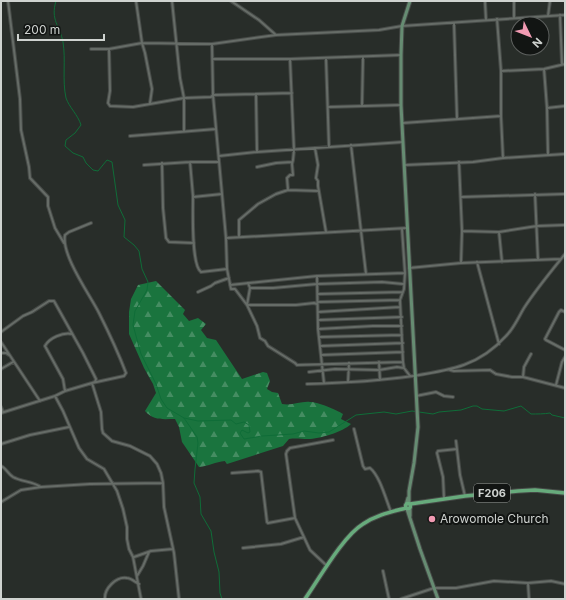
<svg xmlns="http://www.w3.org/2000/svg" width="566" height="600" viewBox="0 0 566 600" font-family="Inter,sans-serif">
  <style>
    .forest { fill: url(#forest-firs) }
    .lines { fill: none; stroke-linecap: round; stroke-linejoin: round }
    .stream { stroke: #0f6d38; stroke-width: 1 }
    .street-casing { stroke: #464a47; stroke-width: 4 }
    .secondary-casing { stroke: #464a47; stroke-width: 5 }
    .primary-casing { stroke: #464a47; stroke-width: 5.5 }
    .street { stroke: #666c67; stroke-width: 2 }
    .secondary { stroke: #668c72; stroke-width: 3 }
    .primary { stroke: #67ab7c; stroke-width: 3.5 }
    .poi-dot { fill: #f19ab2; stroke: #121513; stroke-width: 1.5 }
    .labels { text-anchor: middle; stroke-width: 4; stroke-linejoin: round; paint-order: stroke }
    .shield { fill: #121513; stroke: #969a97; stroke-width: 1 }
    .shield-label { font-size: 11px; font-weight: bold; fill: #cfd3d0 }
    .poi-label { font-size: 12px; fill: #cfd3d0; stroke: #121513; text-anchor: start }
  </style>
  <defs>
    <pattern id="forest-firs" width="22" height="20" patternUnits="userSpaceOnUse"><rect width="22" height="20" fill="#1a743e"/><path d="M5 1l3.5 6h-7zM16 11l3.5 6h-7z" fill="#458d62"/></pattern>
  </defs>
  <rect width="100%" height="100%" fill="#282d29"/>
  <path class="forest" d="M156,281L185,310L183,314L189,321L198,318L206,324L201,330L207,338L216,340L242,379L263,372L267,373L270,381L267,389L272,392L278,393L282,404C292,406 301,401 310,402C318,402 337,410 343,414L341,419L351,424C343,432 319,439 308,439C301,439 296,438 289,439L283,446L227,464L225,461C215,462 209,466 199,467L182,442L179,427L175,419C163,419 154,421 145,411L156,393L153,384L144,368L129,334V312L131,299L138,285Z"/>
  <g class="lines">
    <path class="stream" d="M56,1C50,20 60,26 63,42C66,60 62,80 66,98C69,107 78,115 81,125L75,133L66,140L65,146L73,153L83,157L86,163L93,170L98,171L107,160L112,162L118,205L125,220L124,237L134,245L139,251L142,269L148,282L147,290L135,311L133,325L141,354L156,384L161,399L167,408L184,418L197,437L198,443L195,469L194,483L200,497L201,514L211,531L214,552L219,572L220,593L222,599
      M184,418L198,421L231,420L236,424L244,422L249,425L250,432L248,433L242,430L240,433L244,439L262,436L293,434L304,431L319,433L329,432L356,415L384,412L396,414L412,411L433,414L439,412L461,410L473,406H477L482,409L504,411L521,406L531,414C536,414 545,414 550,413L552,415L565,418"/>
    <g class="street-casing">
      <path id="street" d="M8,1L20,99L21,130L29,167L30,178L48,197V206L55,228L64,243
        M136,1L142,43L145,53L152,89L150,103
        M172,1L180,78L184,98V131
        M231,1L259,20L276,35
        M485,1L486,20
        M560,15L562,64
        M548,16L550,1
        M514,18V1
        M497,19L501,71V116L503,158
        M454,23L457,118
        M212,44L213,95L226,238L227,269L231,289H235L247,305H296L314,303L317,304L318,302L400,300
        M91,49H109L142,43L212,44L276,35L379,30L402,26L565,15
        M109,49L110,91L108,103L110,106L133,107L184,98L211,97L213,95L292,93
        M326,58L329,147
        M213,59H290L401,55
        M544,69L547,108L548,155
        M501,71L544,69L565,64
        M256,94L257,152
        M362,106L363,57
        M328,107L401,105
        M547,108L565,106
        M403,123L501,116
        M130,136L216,129
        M351,145L366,274
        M315,148L318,165L316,178L318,181V186L326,232
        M219,156L257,152L403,142
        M190,162C191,173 192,185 193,196C193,210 191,265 201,272L227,269
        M459,162L462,231L461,263
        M162,163L163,208L166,238L169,242L194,243
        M144,165L190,162H219
        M405,165L473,162L503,158L565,154
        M257,167L276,163L292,162
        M288,190L287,178L290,175H293L292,164L293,160L294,150L290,59
        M535,194L538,260
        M193,197L222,194
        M461,197L565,194
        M402,229L405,273L404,289L400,300L403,362L404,368L410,376
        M462,231L499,232L537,226L565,225
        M499,232L502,262
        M239,237V220L258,204L276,194L288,190L319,191
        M226,238L407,228
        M477,262L499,344
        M409,268L461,263L561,259L565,254
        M317,276L318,329L324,383
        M248,283L250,288L247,305L257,326L260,338L265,341L268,346L295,363L297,365L403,362
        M230,285L317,276L405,273
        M250,288H273L317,284L382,282L403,284
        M198,292L211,286L215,283L229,278
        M318,294L403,292
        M318,312L400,307
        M565,312L561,310L559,312L545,339L546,340L565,350
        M319,320L402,317
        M318,329L373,326H402
        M1,332L23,316L32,312L49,301H54L83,353L96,379L95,382L92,383L101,412L102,429L103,433L112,441L130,446L150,456L157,464L161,473L163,483L164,507L174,553L179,599
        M319,337L402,335
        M1,342L40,401
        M320,346L403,343
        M1,353H6L9,355
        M321,355L403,352
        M379,362L380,380
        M1,369L13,362
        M450,370L454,371L490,370L496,374L512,377H523L565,388
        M309,372L335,369L379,370L397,367L404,368
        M523,377L524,367L531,354
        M348,382L349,363
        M307,384C343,383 378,381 413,376C451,370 479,366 506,336C514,328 518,318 524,308C535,291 548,275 561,259
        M556,385L562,362L565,357
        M65,391L63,379L45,346C49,338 63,332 72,334
        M55,396L63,411L79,448L87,459L104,469L117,491L123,509L127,527V539L129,549L133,557L141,599
        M416,396L436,392L444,396L453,397
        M1,407L3,412
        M1,413L55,396L65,391L92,383L124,376L126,373C118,352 109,333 99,313C90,295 61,255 65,235L69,232L91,223
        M354,429L363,466L365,469L370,468C380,476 386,500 391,512
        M456,441L460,475L465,496
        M1,444L30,435L69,427
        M1,466C6,468 8,474 13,477C22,482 32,481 41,487
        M232,473L258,471L261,472L267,522L268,523L295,518
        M444,498L443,477L437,453L438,451L457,449
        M1,502L21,490L41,487L90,484L163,483
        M243,548L281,544L304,537
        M134,557L151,551L173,549
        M326,565L310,550L295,518L286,454L287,451L290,448L333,440
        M383,571L389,599
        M137,576L143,566L149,552
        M528,583L529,599
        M105,599C104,589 116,576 127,578C131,578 135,582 139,584
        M401,599L434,588H456L494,581L528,583L551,581L565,584"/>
    </g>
    <g class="secondary-casing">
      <path id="secondary" d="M409,504V491L414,463L418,427L401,105V55L402,26L410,1
        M406,505L408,498
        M410,508V516
        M407,509L420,549L438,599"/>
    </g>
    <g class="primary-casing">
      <path id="primary" d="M405.5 506a2.5 2.5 0 1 1 5 0a2.5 2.5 0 1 1-5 0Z
        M410,504L465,496L518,491L535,490L565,493
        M305,599C319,579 343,536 363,524C376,515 391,512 406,508"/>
    </g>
    <use href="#street" class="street"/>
    <use href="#secondary" class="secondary"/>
    <use href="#primary" class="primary"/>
  </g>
  <circle class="poi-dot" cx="432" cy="519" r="4"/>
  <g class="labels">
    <rect class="shield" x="474" y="484" width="36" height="18" rx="3"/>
    <g class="shield-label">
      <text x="492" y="497">F206</text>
    </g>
    <g class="poi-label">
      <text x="440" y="523">Arowomole Church</text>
    </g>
  </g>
  <rect width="566" height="600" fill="none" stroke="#cfd3d0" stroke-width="4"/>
  <g transform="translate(530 36) rotate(133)"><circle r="19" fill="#121513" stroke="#5e615f"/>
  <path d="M0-3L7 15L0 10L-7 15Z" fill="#f19ab2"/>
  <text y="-6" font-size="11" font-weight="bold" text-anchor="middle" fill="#cfd3d0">N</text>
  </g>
  <path d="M18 34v6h86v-6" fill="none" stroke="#cfd3d0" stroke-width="2"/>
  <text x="24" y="34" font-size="12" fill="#cfd3d0" stroke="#121513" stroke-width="3" paint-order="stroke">200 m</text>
</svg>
